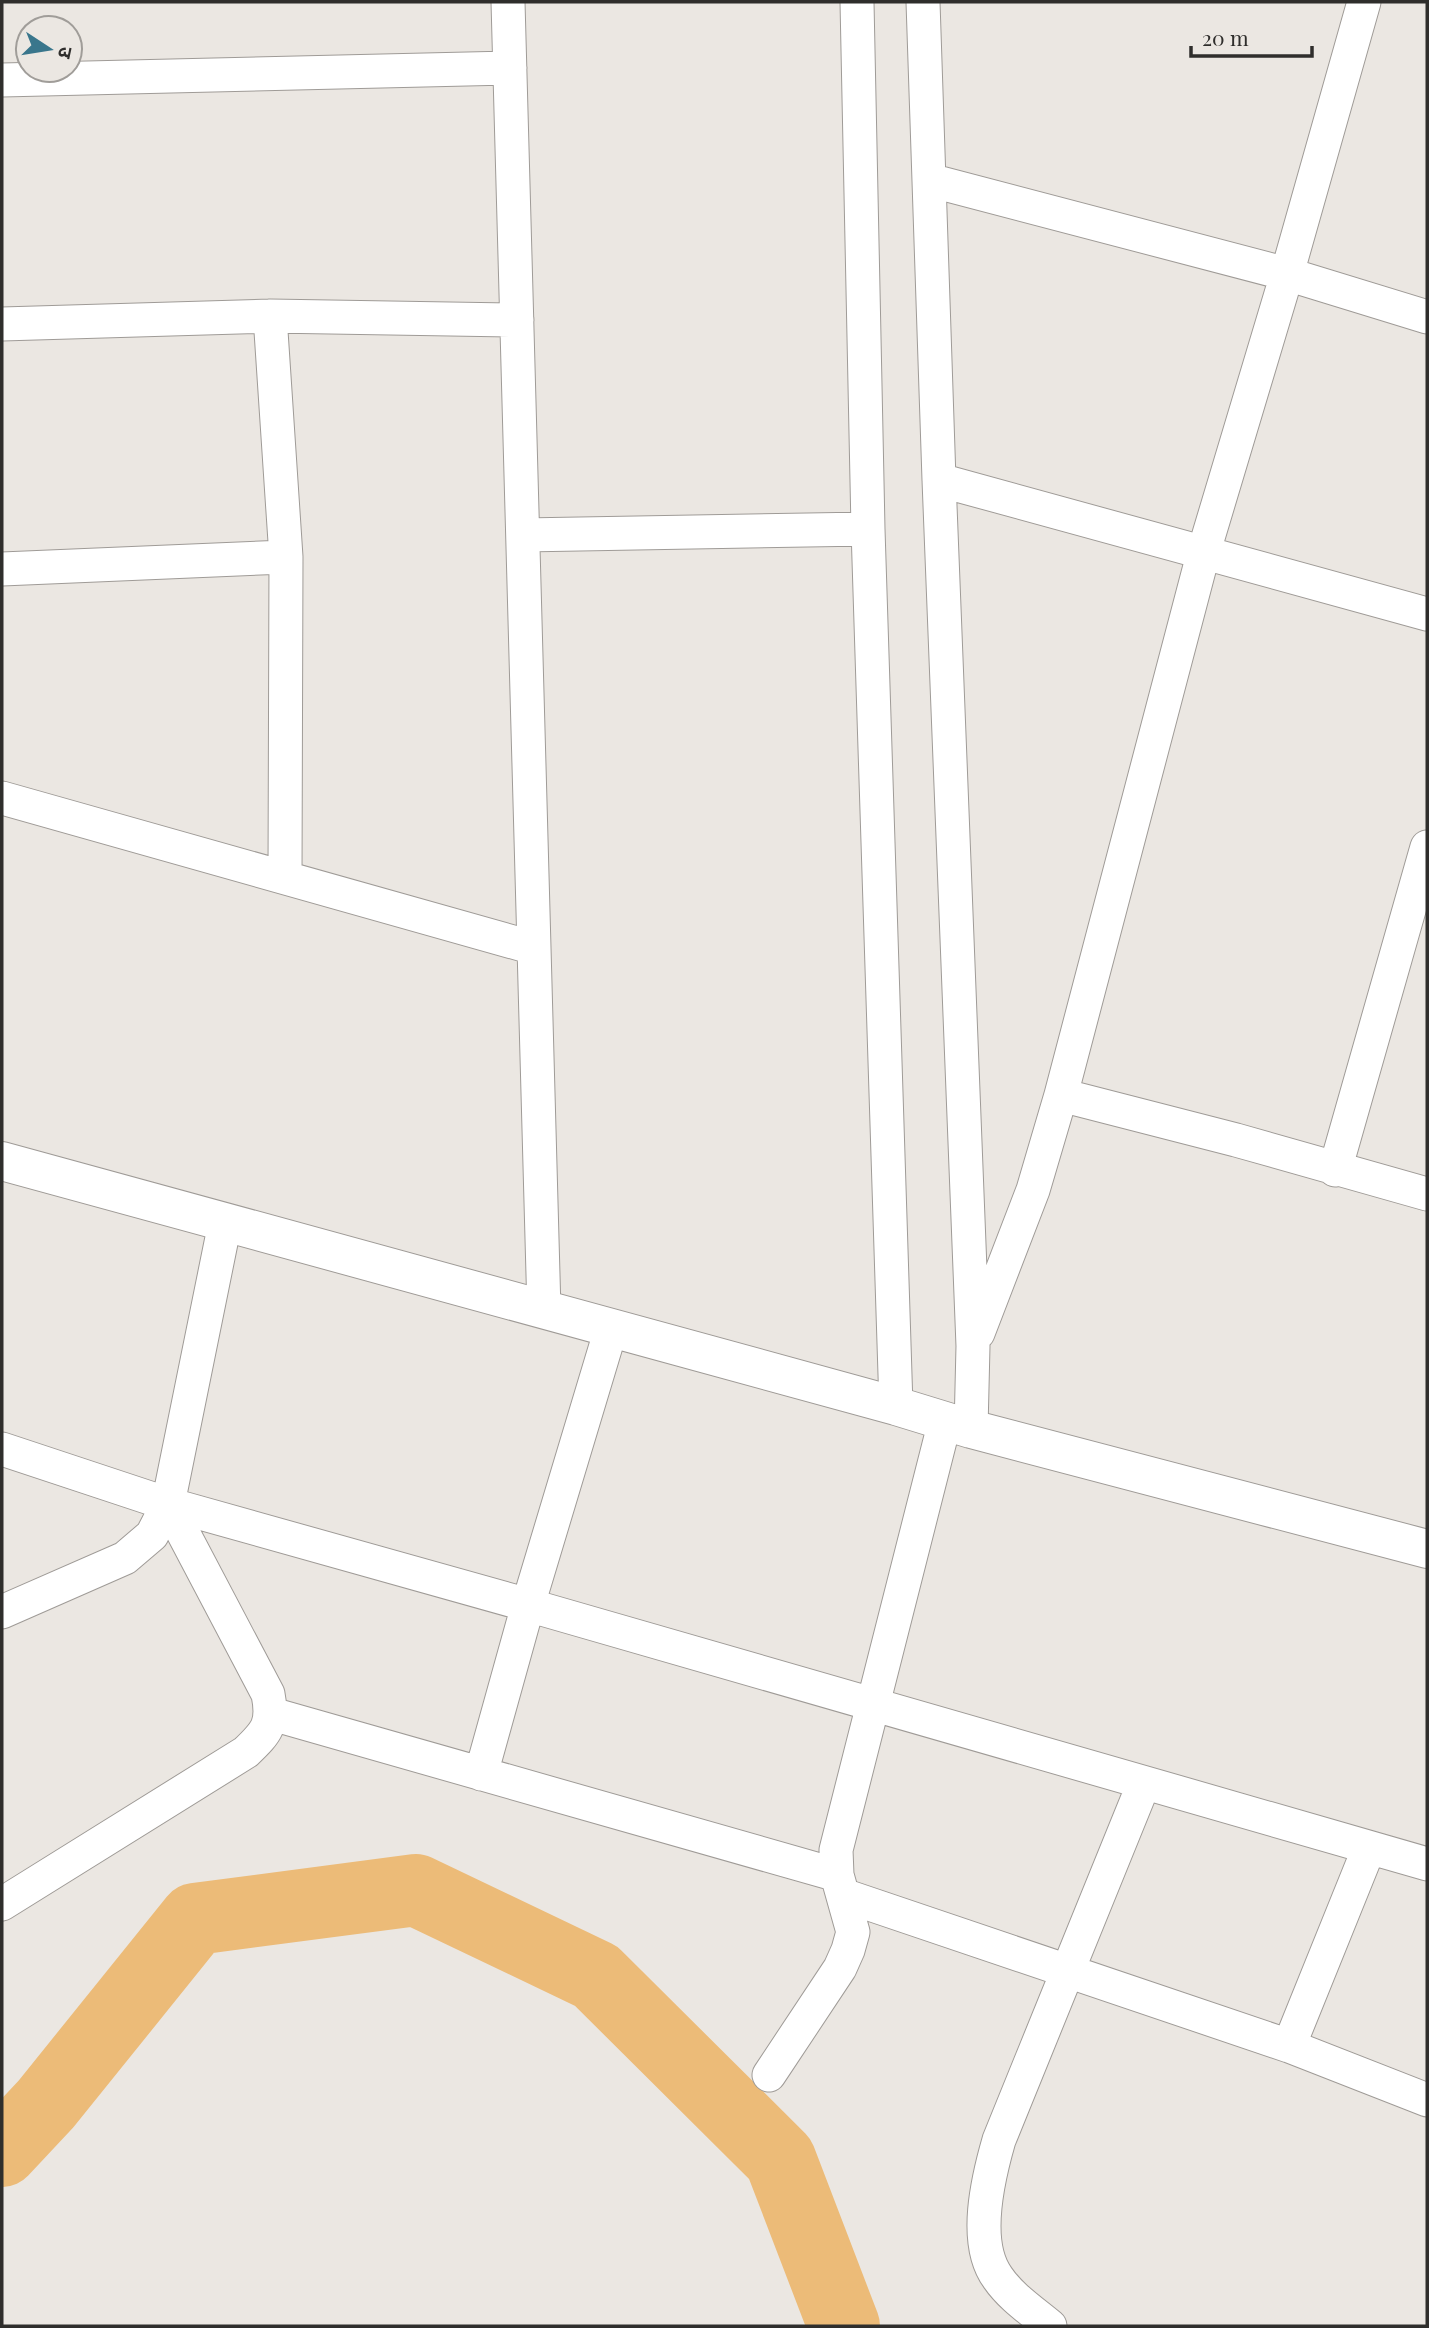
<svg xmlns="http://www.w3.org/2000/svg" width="1429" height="2328" viewBox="0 0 1429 2328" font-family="'Playfair Display','Noto Sans Devanagari',serif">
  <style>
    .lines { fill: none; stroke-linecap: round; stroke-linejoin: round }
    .river { stroke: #ecbb78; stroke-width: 72 }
    .street-casing { stroke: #9f9b97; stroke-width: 35 }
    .secondary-casing { stroke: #9f9b97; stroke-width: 40 }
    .street { stroke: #fff; stroke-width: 33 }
    .secondary { stroke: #fff; stroke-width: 38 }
  </style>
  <rect width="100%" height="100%" fill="#ebe7e2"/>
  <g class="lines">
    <path class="river" d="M2,2151L46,2104L195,1919L416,1890L596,1976L780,2159L844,2326"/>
    <g class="street-casing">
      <path id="street" d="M508,2L544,1311
        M857,2L868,529L896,1406
        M923,2L939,480L973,1346L971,1429
        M2,80L510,68
        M929,180L1287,274L1427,317
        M270,316L286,557L285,876
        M2,324L270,316L517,320
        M939,480L1427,614
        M523,535L868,529
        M2,569L286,557
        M2,798L534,948
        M1061,1095L1236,1140L1427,1194
        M1335,1170L1427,847
        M978,1333L1033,1190L1061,1095L1204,551L1287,274L1364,2
        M2,1449L168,1504L528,1605L1427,1864
        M2,1612L125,1558L152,1535L168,1504L225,1223
        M272,1714L837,1875
        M481,1774L528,1605L611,1329
        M843,1895L1289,2046L1427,2100
        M2,1904L246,1752C267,1732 274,1724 268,1694L168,1504
        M1289,2046L1369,1848
        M769,2075L840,1968L848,1950L853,1932L837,1875L836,1850L945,1421
        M1050,2326C1032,2311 1011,2297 998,2278C972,2243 988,2178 999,2140L1144,1783"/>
    </g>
    <g class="secondary-casing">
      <path id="secondary" d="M2,1161L896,1406L971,1429L1427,1549"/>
    </g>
    <use href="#street" class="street"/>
    <use href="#secondary" class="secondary"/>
  </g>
  <rect width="1429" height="2328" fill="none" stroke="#2f2e2c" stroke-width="7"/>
  <g transform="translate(49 49) rotate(102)"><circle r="33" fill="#ebe7e2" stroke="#a09d99" stroke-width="2"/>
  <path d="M0-5L12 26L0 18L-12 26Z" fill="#39768c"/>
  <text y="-10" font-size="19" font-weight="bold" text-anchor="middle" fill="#2f2e2c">उ</text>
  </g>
  <path d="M1191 46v10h121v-10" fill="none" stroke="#2f2e2c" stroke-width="3.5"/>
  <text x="1202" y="46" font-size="21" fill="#2f2e2c" stroke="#ebe7e2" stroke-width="5" paint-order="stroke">20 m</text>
</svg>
